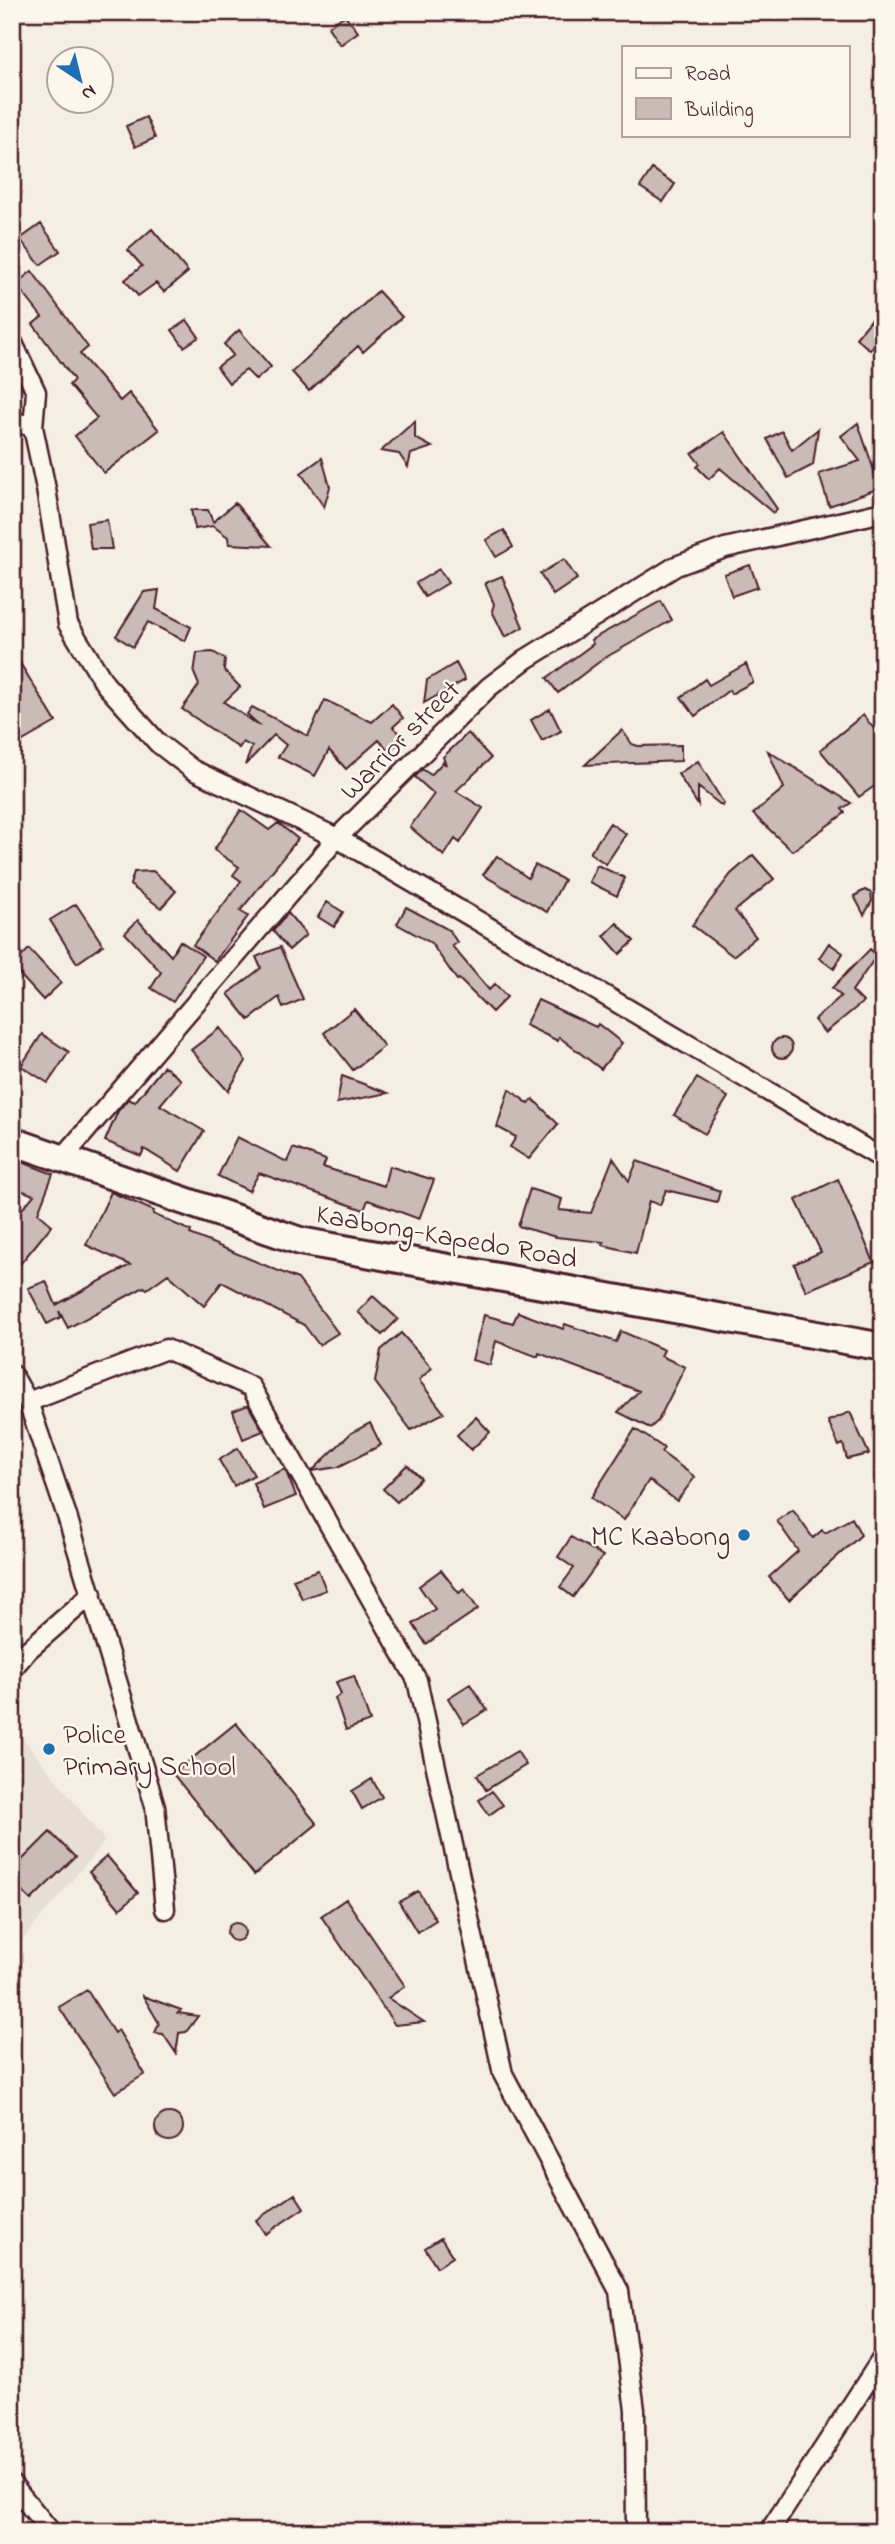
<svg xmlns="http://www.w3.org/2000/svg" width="895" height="2544" viewBox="0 0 895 2544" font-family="'Indie Flower',sans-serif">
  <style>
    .built { fill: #e7dfd6 }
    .building { fill: #cabbb6; stroke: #4a1f2b; stroke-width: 2 }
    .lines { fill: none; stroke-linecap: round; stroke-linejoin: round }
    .minor-casing { stroke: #4a1f2b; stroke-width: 23 }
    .secondary-casing { stroke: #4a1f2b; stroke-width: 32 }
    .minor { stroke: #fbf7ec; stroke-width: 18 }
    .secondary { stroke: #fbf7ec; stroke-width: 26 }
    .poi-dot { fill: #1f6fb2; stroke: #fbf7ec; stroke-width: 2.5 }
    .labels { text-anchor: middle; stroke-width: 5; stroke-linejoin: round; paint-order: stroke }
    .street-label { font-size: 28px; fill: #4a1f2b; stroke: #fbf7ec }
    .poi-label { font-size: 28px; fill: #4a1f2b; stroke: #fbf7ec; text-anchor: end }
  </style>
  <rect width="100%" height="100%" fill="#f4eee4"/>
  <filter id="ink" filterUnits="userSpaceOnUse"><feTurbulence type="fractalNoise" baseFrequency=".0143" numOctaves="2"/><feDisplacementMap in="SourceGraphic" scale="14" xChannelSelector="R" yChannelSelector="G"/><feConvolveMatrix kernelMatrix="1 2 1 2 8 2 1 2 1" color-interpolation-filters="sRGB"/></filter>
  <g filter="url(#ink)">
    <path class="built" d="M12,1725L105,1841L12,1952Z"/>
    <path class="building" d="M345,15L358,32L340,45L328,27Z
      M146,117L155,138L135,147L126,126Z
      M652,169L675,184L663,202L640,187Z
      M41,224L60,251L40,265L20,239Z
      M152,229L188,272L164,292L156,283L138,296L125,280L142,266L128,250Z
      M32,271L88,347L80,354L120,401L129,393L159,430L104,473L75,436L97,418L69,385L74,380L33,324L42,317L16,284Z
      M378,291L402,317L363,352L358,346L309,391L292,372Z
      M872,319L883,328V334L870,350L856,338Z
      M187,320L199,337L184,347L172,330Z
      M239,330L271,367L256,380L246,370L229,383L217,367L233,355L224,344Z
      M415,421V438L432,447L411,454L408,467L399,454L381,451Z
      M858,423L880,488L829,506L819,474L860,461L841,436Z
      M818,429L813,465L788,478L767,439L782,431L792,450Z
      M724,432L777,509L773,513L720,468L709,479L697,467L700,464L692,454Z
      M322,458L330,487L324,507L301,473Z
      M235,503L271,546L229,544L228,537L213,526L195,529L191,510H208L213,522Z
      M107,520L112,549H91L87,523Z
      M504,530L513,547L496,557L486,540Z
      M564,559L577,579L553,595L540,574Z
      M750,565L758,587L732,596L724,574Z
      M439,569L448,583L425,597L416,583Z
      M502,576L523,627L505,637L492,611L494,604L485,583Z
      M159,590L156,609L191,627L185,641L148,622L133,647L116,636L144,592Z
      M661,601L672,620L603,659L558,693L547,678L593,644L591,640Z
      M12,650L56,722L12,747Z
      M213,652L225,659L224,670L240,687L224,702L260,726L247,714L252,707L308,736L325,700L372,722L392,704L403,718L393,727L404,738L389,751L379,740L346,769L329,750L315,776L278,757L286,745L274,735L245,765L252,747L243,742L239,748L182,709L199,685L194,673L197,653Z
      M456,663L465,680L424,703L427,680Z
      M746,664L753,682L731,694L729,690L695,716L681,697L705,679L709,685Z
      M550,709L561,731L542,741L531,720Z
      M863,715L883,740V780L859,797L820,750Z
      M622,730L632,744L638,746L681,745V761L585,765Z
      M468,733L491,758L456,791L483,808L460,843L455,839L444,856L410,827L434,794L415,777L422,769L431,775L443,762L446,765L443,757Z
      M768,751L851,803L842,809L845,813L792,851L753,814L784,788Z
      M698,761L724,804L722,806L698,787V805L678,774Z
      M241,810L269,830L278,823L298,839L240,911L248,916L215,961L193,945L241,881L233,875L239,867L214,850Z
      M610,823L626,834L606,864L590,853Z
      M753,855L774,879L735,911L756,937L733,956L692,925L731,874Z
      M497,856L528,878L535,865L564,880L547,912L483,875Z
      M597,865L625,878L617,896L589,882Z
      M153,871L176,891L161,908L130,885L134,872Z
      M865,890L871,893L872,901L864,915L854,896Z
      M327,902L343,912L334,927L318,917Z
      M76,904L103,945L77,963L50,920Z
      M406,907L449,930L457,942L452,946L489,990L495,984L507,997L492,1012L459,979L457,980L431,943L397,924Z
      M288,913L306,935L289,950L273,931Z
      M138,920L171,956L180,941L203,956L173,1002L151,988L161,972L125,933Z
      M617,923L634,941L620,954L604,936Z
      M829,943L843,953L834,969L819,958Z
      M280,947L303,999L283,1008L279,997L249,1020L228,994L261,968L256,957Z
      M29,949L61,983L43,1000L12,966Z
      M870,949L877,955L852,991L863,1002L825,1033L814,1020L841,996L832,988Z
      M538,1000L596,1027L598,1024L622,1043L601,1069L559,1037L558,1041L525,1025Z
      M354,1009L384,1046L353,1070L324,1033Z
      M220,1028L246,1061L228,1091L191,1050Z
      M42,1034L69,1052L48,1083L21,1066Z
      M772 1048a10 10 0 1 1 20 0a10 10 0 1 1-20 0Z
      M164,1066L181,1080L160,1105L204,1131L180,1171L144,1149L141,1156L105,1141L118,1111L128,1099L135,1102Z
      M342,1076L388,1093L337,1103Z
      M697,1078L728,1097L705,1134L674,1115Z
      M509,1089L529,1104L533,1099L558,1124L529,1159L510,1147L516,1137L497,1127Z
      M237,1137L287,1162L293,1148L326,1160L323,1167L384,1186L389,1166L434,1180L419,1219L368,1200L364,1210L259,1173L249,1191L218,1176Z
      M12,1158L53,1174L38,1213L52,1225L12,1274V1221L34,1195L12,1187Z
      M613,1158L629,1181L637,1161L720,1191L717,1202L666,1190L660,1205L649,1201L636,1253L603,1245L604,1242L556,1237L518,1226L530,1189L562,1199L559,1210L591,1213Z
      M838,1179L874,1262L806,1291L794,1264L821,1252L796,1200Z
      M111,1192L154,1211L153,1214L191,1231L190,1234L298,1279L338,1333L319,1345L304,1325L222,1282L204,1306L168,1274L147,1289L144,1287L68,1328L59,1311L61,1317L47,1324L28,1288L46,1281L56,1305L130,1265L86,1245Z
      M373,1296L398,1319L382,1335L358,1312Z
      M518,1312L563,1329L565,1324L616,1342L621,1331L664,1350L661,1356L685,1367L658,1421L650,1428L618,1412L639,1391L539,1353L538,1357L496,1341L490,1365L472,1360L484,1315L513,1323Z
      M401,1333L432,1368L419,1380L444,1413L411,1430L375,1382L381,1350Z
      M248,1405L263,1431L243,1439L233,1411Z
      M850,1412L869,1454L847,1459L843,1444L839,1446L828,1421Z
      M476,1417L490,1432L471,1450L457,1435Z
      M370,1423L381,1445L338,1467L312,1471L351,1433Z
      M635,1429L664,1448L661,1452L695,1477L677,1501L649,1480L624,1520L591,1498Z
      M238,1448L254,1475L234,1486L219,1460Z
      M407,1465L421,1478L397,1502L383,1489Z
      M285,1469L296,1496L264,1509L253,1483Z
      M793,1510L813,1538L822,1530L825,1533L852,1518L861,1535L789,1600L769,1577L798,1551L777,1521Z
      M571,1537L603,1556L573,1597L560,1587L574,1568L558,1557Z
      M318,1570L326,1590L302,1599L293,1579Z
      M441,1570L459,1593L464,1589L478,1609L426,1644L413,1624L435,1609L419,1586Z
      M354,1676L370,1721L346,1730L335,1698L341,1694L336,1682Z
      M470,1684L487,1710L464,1724L448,1698Z
      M236,1723L317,1824L254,1875L173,1774Z
      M517,1751L526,1765L486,1790L477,1775Z
      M372,1779L382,1797L362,1809L352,1791Z
      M492,1791L503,1805L489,1815L479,1800Z
      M50,1832L75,1857L31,1900L12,1882V1870Z
      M107,1856L138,1893L120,1909L89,1872Z
      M418,1891L436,1920L417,1932L399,1902Z
      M346,1899L405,1986L388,1998L424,2022L395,2025L321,1916Z
      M227 1932a9 9 0 1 1 18 0a9 9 0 1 1-18 0Z
      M87,1990L114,2033L118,2030L145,2074L115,2093L59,2007Z
      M143,1996L181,2010L178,2013L198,2016L186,2032L179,2033L176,2053L163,2034L155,2033L159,2023Z
      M155 2127a14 14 0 1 1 28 0a14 14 0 1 1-28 0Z
      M295,2194L304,2208L265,2234L256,2220Z
      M441,2238L453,2257L437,2267L425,2248Z"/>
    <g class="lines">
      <g class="minor-casing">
        <path id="minor" d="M12,341L36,392L33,427
          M12,421L33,427L46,489L68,624L105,684L158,743L193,770L337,838L883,1159
          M61,1160L337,838L489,687L526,659L676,566L725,548L883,512
          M12,1374L28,1402L67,1516L155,1806L165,1909
          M28,1402L166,1349L251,1387L417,1680L503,2074L619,2291L635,2410L636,2532
          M12,1669L28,1650L92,1594
          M12,2484L51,2532
          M769,2532L883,2357"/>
      </g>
      <g class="secondary-casing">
        <path id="secondary" d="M12,1141L300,1241L883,1347"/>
      </g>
      <use href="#minor" class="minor"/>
      <use href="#secondary" class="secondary"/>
    </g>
  </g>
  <g class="poi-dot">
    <circle cx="744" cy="1535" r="7"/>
    <circle cx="49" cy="1749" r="7"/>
  </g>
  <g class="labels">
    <g class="street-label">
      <text transform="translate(399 739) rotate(-45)" y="10">Warrior street</text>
      <text transform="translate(447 1235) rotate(10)" y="10">Kaabong-Kapedo Road</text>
    </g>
    <g class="poi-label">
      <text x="730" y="1545">MC Kaabong</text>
      <text x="63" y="1743" text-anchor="start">Police<tspan x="63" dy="32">Primary School</tspan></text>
    </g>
  </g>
  <rect width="895" height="2544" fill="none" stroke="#fbf7ec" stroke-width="42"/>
  <rect x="21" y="21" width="853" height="2502" fill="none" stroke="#4a1f2b" stroke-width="2.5" filter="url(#ink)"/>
  <rect x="622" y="46" width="228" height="91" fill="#fbf7ec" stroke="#b4a19f" stroke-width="2"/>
  <rect x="636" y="68" width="35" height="10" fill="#fbf7ec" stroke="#b4a19f" stroke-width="2"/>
  <text x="685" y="80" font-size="21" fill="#4a1f2b">Road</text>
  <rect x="636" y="98" width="35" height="21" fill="#cabbb6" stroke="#b4a19f" stroke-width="2"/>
  <text x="685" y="116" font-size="21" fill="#4a1f2b">Building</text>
  <g transform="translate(80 80) rotate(145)"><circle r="33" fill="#fbf7ec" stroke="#b4a19f" stroke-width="2"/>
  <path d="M0-5L12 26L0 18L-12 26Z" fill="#1f6fb2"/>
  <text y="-10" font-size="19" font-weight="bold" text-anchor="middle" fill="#4a1f2b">N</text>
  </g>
</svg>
